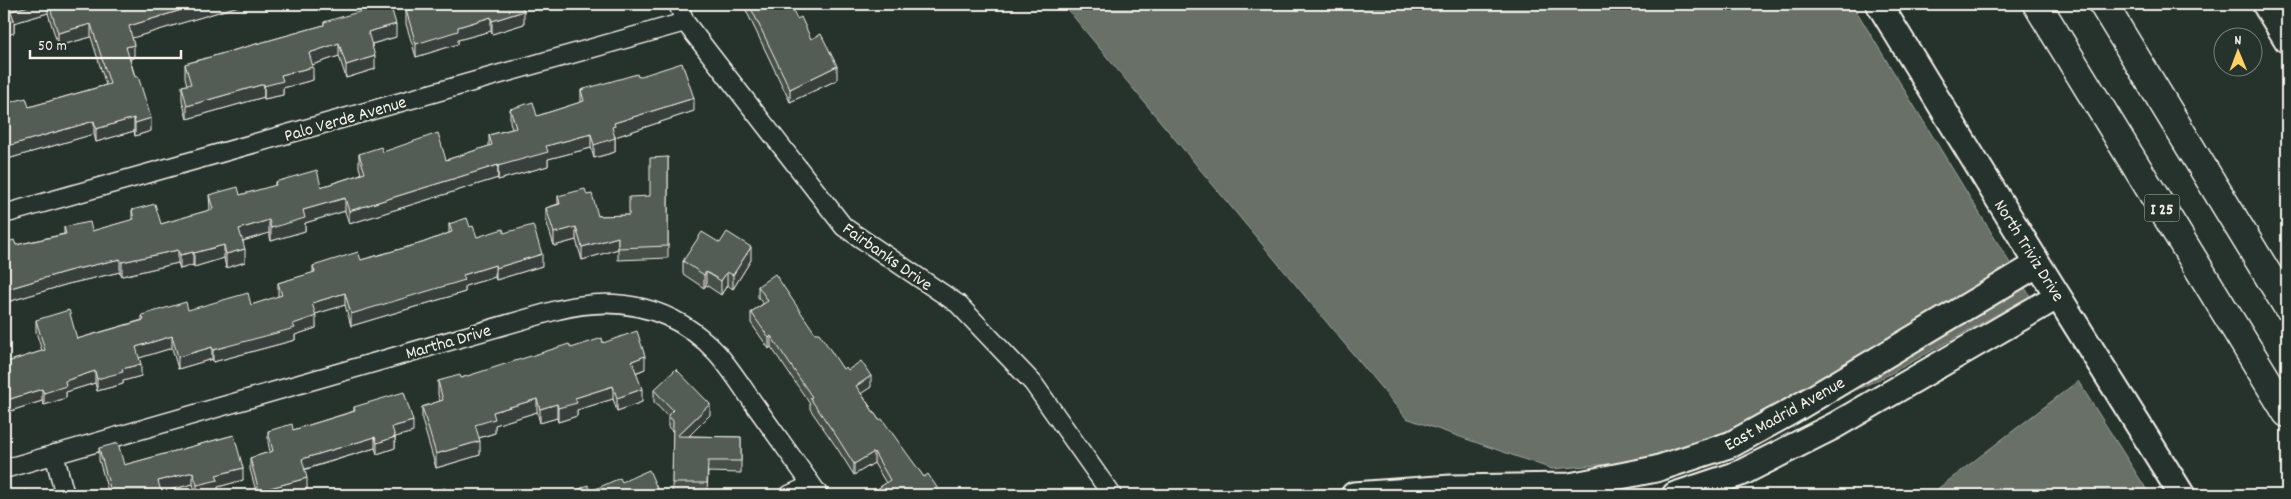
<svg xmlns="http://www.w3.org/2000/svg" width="2291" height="499" viewBox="0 0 2291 499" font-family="Dekko,sans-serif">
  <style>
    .water { fill: #676f68; stroke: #9fa39b }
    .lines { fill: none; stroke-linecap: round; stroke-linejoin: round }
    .street-casing { stroke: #f4f1e8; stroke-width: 21 }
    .secondary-casing { stroke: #f4f1e8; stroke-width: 29 }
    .highway-casing { stroke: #f4f1e8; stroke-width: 31 }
    .street { stroke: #26332d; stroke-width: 18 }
    .secondary { stroke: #26332d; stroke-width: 25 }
    .highway { stroke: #26332d; stroke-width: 28 }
    .wall { fill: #474f49; stroke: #f4f1e8 }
    .shaded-wall { fill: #39403c; stroke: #f4f1e8 }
    .building { fill: #525c55; stroke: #f4f1e8 }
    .labels { text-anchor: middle; stroke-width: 4.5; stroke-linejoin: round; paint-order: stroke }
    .shield { fill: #26332d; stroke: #b6b8b0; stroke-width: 1 }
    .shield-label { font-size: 16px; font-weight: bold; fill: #f4f1e8 }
    .street-label { font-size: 18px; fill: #f4f1e8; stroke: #26332d }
  </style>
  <rect width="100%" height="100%" fill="#26332d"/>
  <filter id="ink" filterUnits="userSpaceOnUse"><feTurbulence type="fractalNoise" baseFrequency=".02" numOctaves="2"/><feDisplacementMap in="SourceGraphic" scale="10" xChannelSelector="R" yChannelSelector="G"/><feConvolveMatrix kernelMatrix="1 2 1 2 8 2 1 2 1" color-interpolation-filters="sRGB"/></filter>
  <g filter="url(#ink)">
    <path class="water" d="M1063,4H1852L2030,296L1888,375L1720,454L1552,469L1406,418Z
      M2078,381L2150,495H1929L1931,494Z"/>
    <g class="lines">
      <g class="street-casing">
        <path id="street" d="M678,4L685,22L844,227L958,304L1033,383L1112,495
          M4,214L685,22
          M54,454L65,495
          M4,469L557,310C617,295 673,306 717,353C732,370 744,390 757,408C778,437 798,466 819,495
          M789,495L811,485"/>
      </g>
      <g class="secondary-casing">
        <path id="secondary" d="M1879,4L2038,264L2182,495
          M2265,4L2287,40
          M1354,495L1451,488L1570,486L1656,469L1732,444L1790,412L2038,264
          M1675,495L1741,473L1834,426L2058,296"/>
      </g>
      <g class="highway-casing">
        <path id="highway" d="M2037,4L2287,413
          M2103,4L2287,306"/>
      </g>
      <use href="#street" class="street"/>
      <use href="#secondary" class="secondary"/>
      <use href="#highway" class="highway"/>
    </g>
    <path class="wall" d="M4,4H245L132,38L134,58L130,59L151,131L135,136L134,131L96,142L94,134L4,160V164V104L29,107L106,85L91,37L58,46L48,13L14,23V33Z
      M428,4H525L522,5L524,24L492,34L491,31L458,40V44L416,57L406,24V10Z
      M743,4H790L797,19L811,39L837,80L790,102Z
      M324,22L396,37L372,44L375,69L346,78L339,56L312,65L313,80L283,88V95L264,99V97L187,119L182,100V86L187,85L185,77V64L324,25Z
      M638,77L694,111L615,137V152L594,158L591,148L548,159V166L498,180V178L349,224L345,211L305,223V231L271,241L269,233L243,241L245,262L226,268L224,258L194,267L193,265L180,269L178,263L122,276L120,272L68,284L4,303V243L16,245L64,234V227L92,231L132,220V210L161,224L210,210L209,195H240L275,186V182L321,187L361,174L359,167V154L383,152L446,160L489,146V135L512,129L510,122V109L537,116L581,102V90Z
      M668,157V258L618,260V249L582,260L576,240L554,246L546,220V208L558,204V196L587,195L598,216L629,215L650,196Z
      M449,224L470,227L477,237L504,233L542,266L496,280L495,277L465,286V292L351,326L345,305L315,314L316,328L295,335V340L213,362L212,359L178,369L172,348L139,358L141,376L123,381V384L97,391L95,383L66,392V398L44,405L42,401L4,413V363L42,351L36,332V320L77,339L142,320V315L251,305L278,297V283L313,273V266L361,260L422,243L449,233Z
      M720,243L751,260L733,289L727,285L721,295L706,285L704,288L683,274V261Z
      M758,286L815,333L843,369L848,370L871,387L861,393L879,420L924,477L940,495H876V490L886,483L874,463L854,475L837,448L810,409V404L771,347L769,349L751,323V312L763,304L758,297Z
      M603,343L645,369L636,373L642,402L617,411L613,399L577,410V416L558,422L557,418L540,423L537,412L495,425V433L479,438L480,455L436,468L422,420V407L440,401L438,395V381L461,378L571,348Z
      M654,390L710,415L689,436L741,437V473L708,472L707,495L672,494L673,432L668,427V417L654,402Z
      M354,407L413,432L395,437V448L377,454L375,448L304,470L307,489L285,495H257L250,469V458L270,452L268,442V431L293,430L354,411Z
      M234,435L243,480L218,487V492L205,495H196L193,484L161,493L162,495H109L99,460V448L124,465Z"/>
    <path class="shaded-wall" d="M35,4H48V13L14,23V33L4,36V23L11,11Z
      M201,4H245L129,39V26Z
      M568,4H573V5L568,7Z
      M574,4H595L574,10Z
      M524,11V24L492,34V21Z
      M491,17V31L458,40V44L416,57V44L458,27Z
      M91,24V37L58,46V33Z
      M396,24V37L368,45V32Z
      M339,43V56L309,66V53Z
      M134,45V58L126,60V47Z
      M375,56V69L346,78V65Z
      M837,66V80L790,102V89Z
      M313,67V80L283,88V95L264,99V86L281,75Z
      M264,84V97L187,119V106Z
      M694,98V111L615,137V152L594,158V145L612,127L614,123Z
      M134,118V131L96,142V129Z
      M151,118V131L135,136V123Z
      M94,121V134L4,160V164V147Z
      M591,134V148L548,159V166L498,180V166L546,146Z
      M498,165V178L349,224V211Z
      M345,198V211L305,223V231L271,241V228L303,210Z
      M269,220V233L239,242V229Z
      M576,227V240L554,246V233Z
      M618,237V249L582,260V247Z
      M224,245V258L194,267V253Z
      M751,247V260L733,289V275Z
      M245,249V262L226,268V254Z
      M178,250V263L122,276V262Z
      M193,252V265L180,269V255Z
      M542,254V266L496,280V268Z
      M120,259V272L68,284L4,303V290L68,271Z
      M495,265V277L465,286V292L351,326V314L463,275Z
      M706,272V285L704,288V275Z
      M727,272V285L721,295V281Z
      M345,293V305L312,315V303Z
      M316,316V328L295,335V340L213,362V350Z
      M172,336V348L136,359V347Z
      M771,336V347L769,349V338Z
      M212,347V359L178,369V357Z
      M645,356V369L632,374V361Z
      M141,364V376L123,381V384L97,391V379L122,369Z
      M95,371V383L66,392V398L44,405V393L65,381Z
      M871,376V387L856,397V386Z
      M613,386V399L577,410V416L558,422V408L575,398Z
      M42,389V401L4,413V401Z
      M642,389V402L617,411V398Z
      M537,399V412L495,425V433L475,439V425L493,412Z
      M557,404V418L540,423V409Z
      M710,404V415L677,448V436Z
      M413,421V432L392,438V427Z
      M375,437V448L302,470V459Z
      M395,437V448L377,454V443Z
      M480,441V455L436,468V454Z
      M874,452V463L854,475V464Z
      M243,468V480L218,487V492L205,495H197V485L216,475Z
      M193,472V484L158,493V481Z
      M307,478V489L285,495H259V491Z"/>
    <path class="building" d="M4,4H35L11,11L14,20L4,23Z
      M49,4H201L129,26L134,45L126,47L135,77L138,76L151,118L135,123L134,118L96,129L94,121L4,147V104L26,98L29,107L110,84L91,24L58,33Z
      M386,4H390L396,24L368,32L375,56L346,65L339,43L309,53L313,67L281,75L283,81L264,86V84L187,106L182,86L191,84L185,64L324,25V22Z
      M428,4H521L524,11L492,21L491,17L458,27V31L416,44L406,10Z
      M749,4H790L797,19L801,17L811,39L821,34L837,66L790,89Z
      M682,63L694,98L614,123L615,126L612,127L615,138L594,145L591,134L546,146L548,152L498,166V165L349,211L345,198L303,210L305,218L271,228L269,220L239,229L245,249L226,254L224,245L194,253L193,252L180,255L178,250L122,262L120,259L68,271L4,290V243L14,240L16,245L66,234L64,227L90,222L92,231L134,219L132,210L155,204L161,224L213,209L209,195L238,187L240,195L276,185L275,182L317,170L321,187L365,173L359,154L381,147L383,152L438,133L446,160L492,145L489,135L516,128L510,109L533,102L537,116L584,101L581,90L637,74L638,77Z
      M668,157V246L618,248V237L582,247L576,227L554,233L546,208L560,204L558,196L585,189L587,195L592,194L598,216L629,215V197L650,196V158Z
      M467,218L470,227L473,226L477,237L503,229L504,233L533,225L542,254L496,268L495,265L463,275L465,280L351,314L345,293L312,303L316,316L293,324L295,328L213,350L212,347L178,357L172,336L136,347L141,364L122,369L123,372L97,379L95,371L65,381L66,386L44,393L42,389L4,401V363L45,350L36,320L69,310L77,339L144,320L142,315L186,302L188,310L248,293L251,305L282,295L278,283L315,272L313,266L358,252L361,260L422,243L452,232L449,224Z
      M702,232L720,243L727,232L751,247L733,275L727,272L721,281L706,272L704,275L683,261Z
      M775,274L815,333H819L843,369L846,367L848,370L861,361L871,376L856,386L879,420L882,419L924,477L928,474L940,492L935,495H880L876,490L890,480L874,452L854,464L837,437L810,398L812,397L771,336L769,338L751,312L768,301L758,286Z
      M637,331L645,356L632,361L642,389L617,398L613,386L575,398L577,403L558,408L557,404L540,409L537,399L493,412L495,419L475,425L480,441L436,454L422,407L443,400L438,381L460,375L461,378L569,344L571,348L602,338L603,343Z
      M676,369L710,404L677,436L741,437V461H708L707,483H672L673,421L668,415L673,410L654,390Z
      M404,392L413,421L392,427L395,437L377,443L375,437L302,459L307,478L259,491L250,458L273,451L268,431L292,424L293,430L355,411L354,407Z
      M234,435L243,468L216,475L218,480L197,485L193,472L158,481L162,495H112L99,448L118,443L124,465Z
      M649,470L660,495H567L588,485L591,491L620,478L622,482Z
      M445,488L448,495H426Z
      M27,490L29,495H9Z"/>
  </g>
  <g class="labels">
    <rect class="shield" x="2144.5" y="194.5" width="35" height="27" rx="4"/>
    <g class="shield-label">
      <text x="2162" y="214">I 25</text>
    </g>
    <g class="street-label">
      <text transform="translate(345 118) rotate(-16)" y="6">Palo Verde Avenue</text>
      <text transform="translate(2030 250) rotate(58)" y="6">North Triviz Drive</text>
      <text transform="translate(888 256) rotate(35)" y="6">Fairbanks Drive</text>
      <text transform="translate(448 341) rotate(-16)" y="6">Martha Drive</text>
      <text transform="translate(1784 413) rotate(-29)" y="6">East Madrid Avenue</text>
    </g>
  </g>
  <rect width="2291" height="499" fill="none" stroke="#26332d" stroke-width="20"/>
  <rect x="10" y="10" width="2271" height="479" fill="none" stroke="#f4f1e8" stroke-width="2" filter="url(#ink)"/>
  <g transform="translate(2238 52) rotate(359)"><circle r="24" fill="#26332d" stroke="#787f78"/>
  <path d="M0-4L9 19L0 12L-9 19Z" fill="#ffd166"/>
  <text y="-8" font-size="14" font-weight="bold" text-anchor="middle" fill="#f4f1e8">N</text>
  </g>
  <path d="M30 50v8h151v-8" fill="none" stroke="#f4f1e8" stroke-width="2.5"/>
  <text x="38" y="50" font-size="15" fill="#f4f1e8" stroke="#26332d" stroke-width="4" paint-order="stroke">50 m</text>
</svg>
